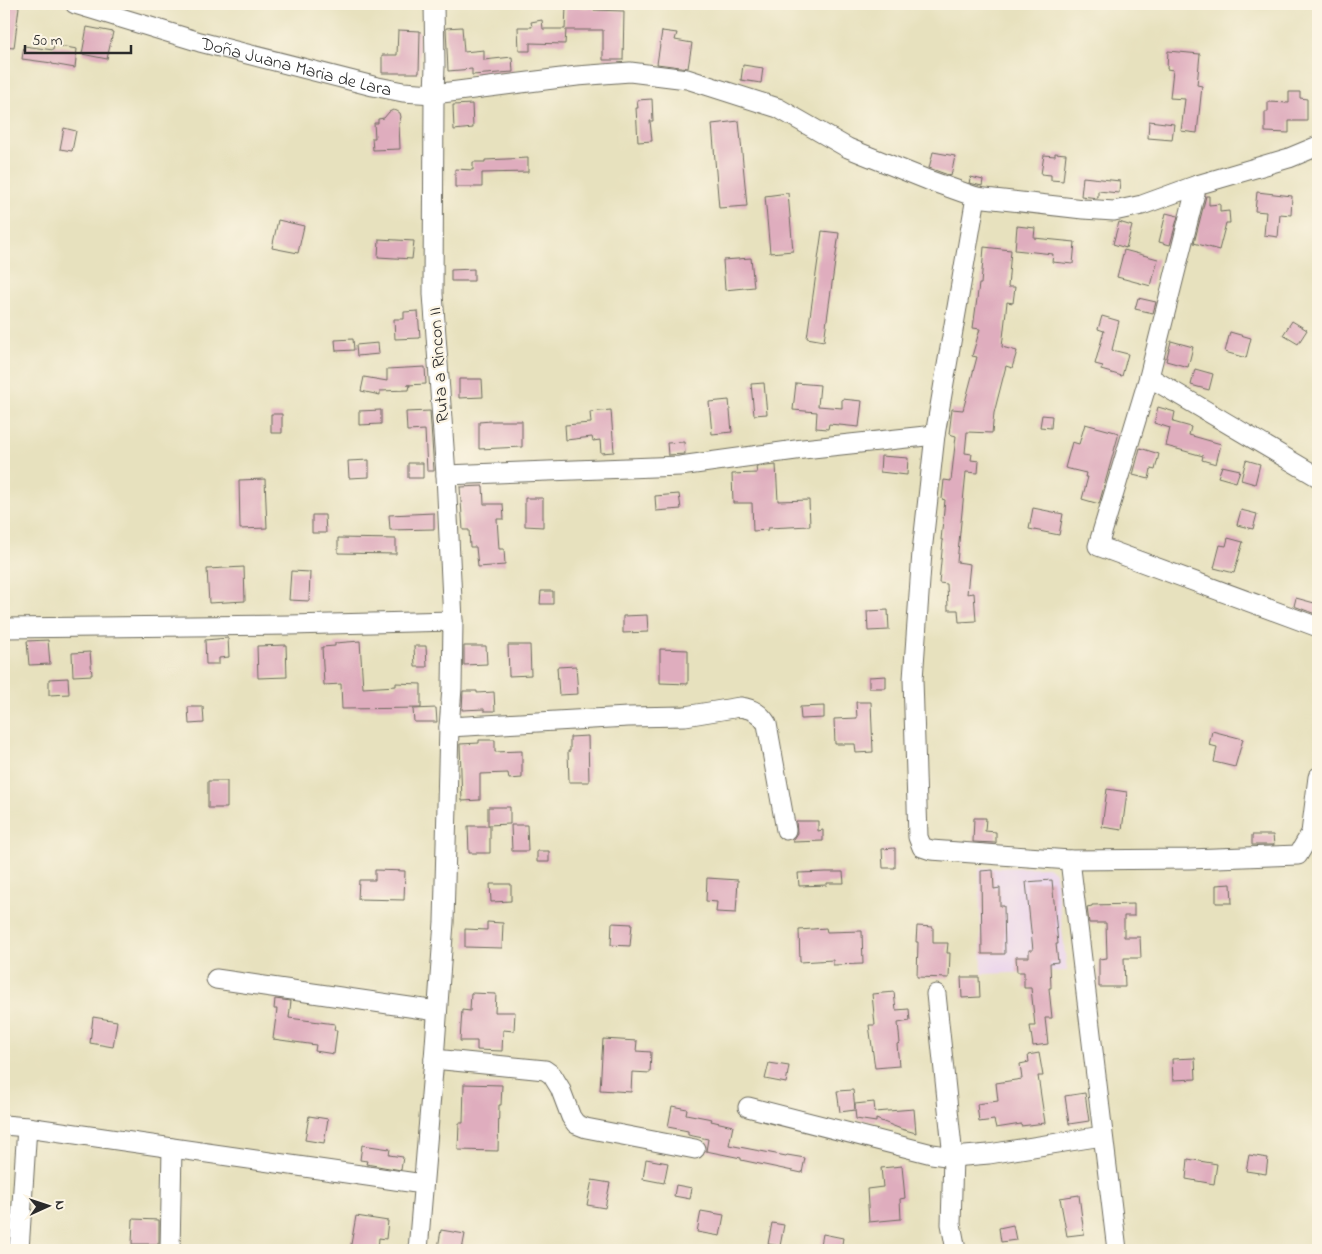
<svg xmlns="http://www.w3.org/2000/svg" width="1322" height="1254" viewBox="0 0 1322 1254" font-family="'Indie Flower',sans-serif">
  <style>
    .built { fill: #e9d2ed }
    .building { fill: #dfadbe }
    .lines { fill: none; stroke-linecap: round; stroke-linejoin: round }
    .minor-casing { stroke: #6d6b5e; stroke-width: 21 }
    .minor { stroke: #fff; stroke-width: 19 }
    .labels { text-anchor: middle; stroke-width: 4.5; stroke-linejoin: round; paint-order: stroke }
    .street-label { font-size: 18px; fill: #2b2b2b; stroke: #fcf5e5 }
  </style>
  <rect width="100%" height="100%" fill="#fcf5e5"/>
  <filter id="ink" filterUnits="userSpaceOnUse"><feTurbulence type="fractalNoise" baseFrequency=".02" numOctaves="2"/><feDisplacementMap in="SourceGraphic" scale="10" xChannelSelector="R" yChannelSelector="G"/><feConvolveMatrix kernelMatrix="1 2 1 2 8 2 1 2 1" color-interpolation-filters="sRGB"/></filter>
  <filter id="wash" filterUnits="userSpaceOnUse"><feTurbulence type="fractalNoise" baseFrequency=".0096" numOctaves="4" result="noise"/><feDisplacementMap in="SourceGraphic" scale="20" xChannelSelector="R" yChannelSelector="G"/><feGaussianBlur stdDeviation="1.12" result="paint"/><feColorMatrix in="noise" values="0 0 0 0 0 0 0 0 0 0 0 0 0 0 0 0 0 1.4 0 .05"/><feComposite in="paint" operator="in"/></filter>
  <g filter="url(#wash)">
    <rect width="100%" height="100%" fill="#e7e1be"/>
    <path class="built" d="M1048,867L1055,872L1067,971L982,974L979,868Z"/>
    <g id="blocks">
      <path class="building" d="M7,5L19,7L14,48L4,47V33Z
        M566,7L594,8V10L624,11L623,60H603V30H566L565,44L530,43V51H519L518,27H532L531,22L542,20L543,29H565Z
        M87,27L113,32L107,59L82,54Z
        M462,27L464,52L484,50V60L512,57L513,72L472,75V69L448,71L446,28Z
        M398,30L420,31L419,73H382V55H397Z
        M662,31L677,33L675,40L692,43L688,68L657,64Z
        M54,45L77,49L75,68L52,64V63L22,59L24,46L53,50Z
        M1168,51L1200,54L1197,85L1202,86L1197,133L1181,131L1185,99L1170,98L1173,70L1167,69Z
        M743,65L763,68L761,83L741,80Z
        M1289,92H1300V98L1307,99V121H1289V133L1265,132V112H1268V102L1289,103Z
        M652,99L653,121H650L652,141L638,142L636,108H638L637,100Z
        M472,104L473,128L454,130L453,105Z
        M393,110L397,111L400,113L401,117L399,123L400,149L373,150L372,138H375L374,123H378V119L384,118L389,112Z
        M739,121L747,206L719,208L712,124Z
        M1149,121L1174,124L1172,140L1148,138Z
        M64,128L76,131L72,151L60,149Z
        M933,152L955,156L951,176L929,168Z
        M1055,153L1066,154L1063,181L1051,180V175L1041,174L1044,155L1055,156Z
        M528,158V172L482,173V187H455V169L473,170V162H485V160Z
        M971,177L983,180L982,186L969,183Z
        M1083,177L1120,181L1119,193L1098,191V198L1081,196Z
        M1257,192L1292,196L1291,215L1280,214L1278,237L1264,235L1266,212L1255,211Z
        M788,193L793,251L770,253L765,196Z
        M1206,196H1209V205L1220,204V212L1229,211L1230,223H1226L1219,250L1194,243Z
        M1166,213L1178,216L1170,245L1159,242Z
        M278,220L304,226L298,253L272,248Z
        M1119,222L1132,226L1126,248L1113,244Z
        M1017,226L1035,228L1034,238L1075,242L1073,264L1052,262L1053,254L1015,250Z
        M822,231L839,233L824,341L807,338Z
        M379,239L414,241L412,259L378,257Z
        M984,247L1011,250L1008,287H1015L1013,303L1007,302L1002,347L1017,351L1012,368L1006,366L994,413L992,433L967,432L965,453L972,454L971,460L979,461L978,473L966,472L957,562L970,564L967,594L974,593L976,621L959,622L958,610H948L947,584L939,583L943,540H941L945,500L942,499L944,480L951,481L956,436L949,434L952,409L963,410L977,357L972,356L980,329L973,328L979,284H981Z
        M1124,250L1158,259L1151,286L1117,277Z
        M751,258L754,287L725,290L723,260Z
        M474,269V281H451V270Z
        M1138,298L1156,302L1153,313L1135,309Z
        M418,311L420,338L395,339L394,319H404V312Z
        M1102,316L1119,321L1112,350L1128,354L1122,376L1101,370L1103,366L1095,364L1104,331L1098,329Z
        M1292,321L1307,330L1298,344L1283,335Z
        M1230,332L1251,338L1246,358L1225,352Z
        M353,339L354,350L336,351L335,340Z
        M1171,341L1193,347L1188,367L1166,361Z
        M378,343L379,354L357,356L356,345Z
        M425,367L426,384L407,385H410L409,390L380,391V395L361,391L364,377L387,381V369Z
        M1195,369L1213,374L1209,390L1191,385Z
        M459,379H482L483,397L459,398Z
        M764,383L767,414L754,415L751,384Z
        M796,383L820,385L818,406L842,408V399L862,401L859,427L829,424L828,429L816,428L817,412L793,410Z
        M729,400L732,432L712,434L709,402Z
        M1158,407L1175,412L1173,422L1191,427L1189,435L1221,444L1216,464L1202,460L1203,456L1166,446L1170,428L1154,423Z
        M381,410V424L359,425V411Z
        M611,410L614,452L601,453L600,440L593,441L592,437L566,440L565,425L591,423L590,412Z
        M430,411L434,471H427L425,430L407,431L406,412Z
        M271,414H282V433H271Z
        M1042,415L1052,416L1051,428L1040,427Z
        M491,421H522V447L479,449V422Z
        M1085,424L1119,433L1099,504L1082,499L1088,477H1085L1086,473L1065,468L1072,442L1079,444Z
        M684,442L685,454L668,455L667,443Z
        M1140,448L1159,454L1155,470L1151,469L1149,479L1133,475Z
        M881,456L908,458L907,475L880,472Z
        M369,460V477L349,478L348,461Z
        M1246,460L1260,464L1255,484L1241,480Z
        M408,463H423V478H408Z
        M776,465L778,501L809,500L810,526L768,528V530L753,531L752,503H733L732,474L757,473L756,467Z
        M1222,466L1240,470L1236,482L1218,477Z
        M265,479L267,528L240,529L239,480Z
        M483,486L484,504H503L504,519H497L499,549H504L505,565L478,567L476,547H470L469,530H463L460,487Z
        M679,494L681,509L656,511L655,496Z
        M525,498H543V527L525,526Z
        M1033,508L1063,514L1059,535L1029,529Z
        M1241,510L1257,514L1253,529L1237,525Z
        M434,513V529L390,530L389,515Z
        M312,515H325L326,533H312Z
        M338,538L396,539V554L338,553Z
        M1228,538L1243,542L1234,573L1214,568L1220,545L1226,546Z
        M244,567L245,601L209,603L207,569Z
        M291,571L310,572L309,601L289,600Z
        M541,591H553V604H540Z
        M1296,598L1318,604V615L1294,606Z
        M888,610L889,630L868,631L867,611Z
        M647,615L648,632L623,633V616Z
        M228,638L229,657L219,658V664H206L205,640Z
        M48,640L50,664L29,665L27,641Z
        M360,641L363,688L396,686V683L421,684V708L342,709L341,684L324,685L322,647L335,646V643Z
        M286,645L287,677L258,678L257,646Z
        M508,645H530L531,675L509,676Z
        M414,646H426L427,667H415Z
        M464,646H486L487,664L464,665Z
        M660,649L688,650V684L660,683Z
        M90,652L92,675L73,676L72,653Z
        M576,666L578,694L559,695L557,667Z
        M886,676V688H869V677Z
        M68,678L69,694L49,695V679Z
        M463,691H477V693L494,692L495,711H484V709L462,710Z
        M856,702H871L873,752L856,753L855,744H835L834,719L857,718Z
        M824,706V718L801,719L800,707Z
        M188,707H203L204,723L189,724Z
        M436,708L437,722H414L413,709Z
        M1212,731L1243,739L1235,767L1214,762L1217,747L1209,745Z
        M588,736L589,782H569L568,751H570V737Z
        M479,740H495V752L522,751V778L509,779L508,773L480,774V800L462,801L460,744L479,743Z
        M208,781H227V808H208Z
        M1107,789L1127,792L1122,830L1102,827Z
        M488,807H510V824L488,825Z
        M974,818H986L985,831L996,832V843L973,842Z
        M796,821H818V831L823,830V841L793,842V839L797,833Z
        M511,825H527L528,851H512Z
        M468,826H490V853H469Z
        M1252,835H1273L1274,845H1252Z
        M895,848V868H883L882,849Z
        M537,851H549V862H537Z
        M375,870L405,871L404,900L358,899L359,880H375Z
        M993,870L994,889L1000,888V906H1004L1005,954H982L981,871Z
        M826,872H843L844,883H827V885L799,886L798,873Z
        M707,878L738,880L736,913L716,912L717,902L706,901Z
        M1052,880L1058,944H1056L1058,962L1050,963L1051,988H1049L1052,1018H1045L1048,1044L1033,1046L1030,1026H1035L1031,988H1024V972H1017L1016,957H1029V950H1033L1026,882Z
        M490,884H511V901L491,902Z
        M1231,884L1232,903H1216V885Z
        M1134,904V916H1124V937H1140L1141,958H1124L1125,987H1099V959L1107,958L1106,923H1089L1087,907L1092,906V905Z
        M487,922L503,923L502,948L465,947V929L487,930Z
        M612,923L632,924L630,946L611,945Z
        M917,926L933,927V943H948L947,953H950L949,978L917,977L918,942H916Z
        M826,928L827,932L862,931L863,964L833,965V960L800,962L799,930Z
        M961,977H979L980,997L962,998Z
        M894,992L896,1010L909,1009L910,1021L898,1023L900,1043L897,1044L899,1066L875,1068L869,1025H875L872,994Z
        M471,993L496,994L495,1012H515L514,1031L503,1030L502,1051L477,1050V1041H460L462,1010L470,1011Z
        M275,999L291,1001L289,1018L335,1024L334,1030H337L334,1054L315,1051L316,1045L273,1039L277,1009H274Z
        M93,1017L117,1021L113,1047L90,1043Z
        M603,1039L637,1041L636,1051L651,1052L650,1073L632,1072L631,1092L600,1090Z
        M1039,1053L1043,1076H1038L1045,1123L1021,1126V1124L996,1128L994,1120L979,1122L977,1104L998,1101L996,1083L1022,1079L1020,1064L1029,1062L1028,1055Z
        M1195,1058L1196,1079L1173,1080L1172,1059Z
        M769,1063L789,1066L786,1083L765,1079Z
        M464,1084L502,1085L501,1105H499L498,1151L458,1150L459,1123H463Z
        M853,1090L855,1109V1104L874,1102L875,1112L914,1109L916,1133L901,1129L876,1119V1122L856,1119L855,1110L840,1112L837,1091Z
        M1085,1093L1089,1121L1069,1124L1065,1096Z
        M672,1106L687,1109L686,1114L712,1119L711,1121L733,1126L729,1145L786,1156L787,1155L805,1158L802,1173L741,1160V1158L706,1151L708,1139L688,1135V1131L668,1127Z
        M309,1116L328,1119L324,1143L305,1140Z
        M362,1145L390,1149L389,1155L403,1157L401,1170L366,1164L367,1161L360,1160Z
        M1249,1155L1268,1158L1266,1174L1246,1171Z
        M646,1159L668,1163L664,1183L643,1179Z
        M1188,1159L1217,1164L1214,1184L1186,1179Z
        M902,1166L905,1198L900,1199L901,1219L869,1222L867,1189L883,1187L881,1168Z
        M592,1180L610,1183L605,1208L587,1205Z
        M676,1185L692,1188L690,1199L674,1196Z
        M1079,1195L1084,1234L1067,1236L1060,1198Z
        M701,1211L724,1215L720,1236L697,1232Z
        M356,1216L388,1221L386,1239L379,1238L378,1250H350Z
        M133,1219L159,1220V1244H132Z
        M772,1223L784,1225L780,1246L768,1244Z
        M1013,1225L1016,1240L1001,1242L999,1228Z
        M441,1230L465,1234L462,1250L438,1248Z
        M823,1234L843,1238L841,1250H820Z"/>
    </g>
  </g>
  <g filter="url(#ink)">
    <use href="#blocks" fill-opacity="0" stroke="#6d6b5e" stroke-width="1"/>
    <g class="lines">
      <g class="minor-casing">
        <g id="minor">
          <path id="s1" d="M75,4L200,42L373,86L403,92L434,94L577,76L630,72L687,79L778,108L848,148L928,180L976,197L935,435L922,552L913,679L918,837L922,847L931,850L1070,860L1117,1250"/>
          <path d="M1197,185L1289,158L1318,146"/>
          <path d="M976,197L1083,209L1114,211L1142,205L1197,185L1149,377L1318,477"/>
          <path d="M1149,377L1098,546L1318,627"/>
          <path d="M446,475L680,466L803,449L935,435"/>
          <path d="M4,628L290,625L453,621"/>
          <path d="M449,727L628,717L685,716L740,707C753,709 760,713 767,724L786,830"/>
          <path d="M1070,860L1189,859L1298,855L1311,833L1318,777"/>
          <path d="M216,979L437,1011"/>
          <path d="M936,994L953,1157L951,1224L956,1250"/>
          <path d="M434,1059L545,1070L552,1075L560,1088L571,1117L576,1124L586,1128L695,1149"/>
          <path d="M748,1107L932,1154L953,1157L989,1154L1102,1136"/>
          <path d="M4,1125L27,1127L423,1184"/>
          <path d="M19,1250L27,1127"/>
          <path d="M170,1250L172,1148"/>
          <path d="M418,1250L434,1059L444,922L449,727L452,688L453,621L446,475L433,294L434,94L435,66L434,4"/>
        </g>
      </g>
      <use href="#minor" class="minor"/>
    </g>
  </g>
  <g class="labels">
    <g class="street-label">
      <text dy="6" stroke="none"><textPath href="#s1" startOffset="230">Doña Juana Maria de Lara</textPath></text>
      <text transform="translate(438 365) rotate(-94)" y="6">Ruta a Rincon II</text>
    </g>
  </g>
  <rect width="1322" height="1254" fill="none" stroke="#fcf5e5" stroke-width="20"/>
  <g transform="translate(48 1206) rotate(87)" stroke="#fcf5e5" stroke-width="4" paint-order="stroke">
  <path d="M0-4L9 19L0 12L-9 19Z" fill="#2b2b2b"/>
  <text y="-8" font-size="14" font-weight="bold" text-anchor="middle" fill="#2b2b2b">N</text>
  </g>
  <path d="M25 45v8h106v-8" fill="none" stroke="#2b2b2b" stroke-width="2.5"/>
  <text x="32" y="45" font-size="15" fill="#2b2b2b" stroke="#fcf5e5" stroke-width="4" paint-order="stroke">50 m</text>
</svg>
